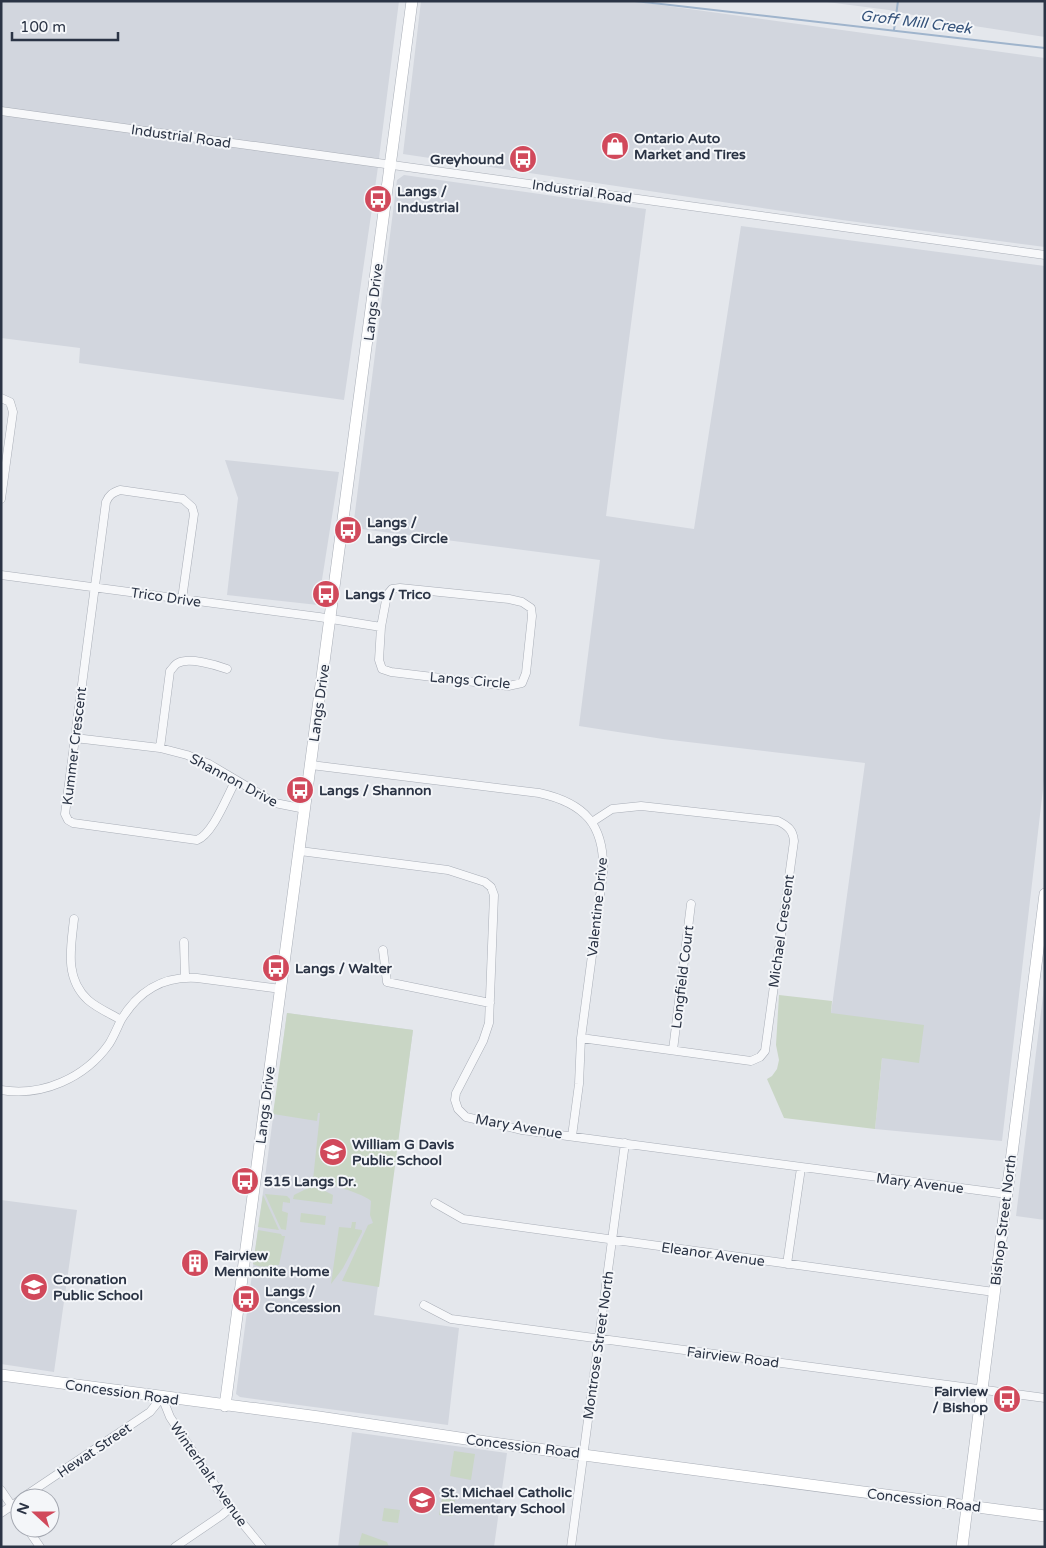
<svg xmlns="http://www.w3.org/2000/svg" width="1046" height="1548" viewBox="0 0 1046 1548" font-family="'Varela Round',sans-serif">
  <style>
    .built { fill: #d2d6de }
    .green { fill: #c9d6c5 }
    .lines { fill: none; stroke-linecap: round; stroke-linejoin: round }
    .stream { stroke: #9fb4cc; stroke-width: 2 }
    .street-casing { stroke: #a9aeb7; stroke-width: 9 }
    .secondary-casing { stroke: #a9aeb7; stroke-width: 12 }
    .street { stroke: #f7f8fa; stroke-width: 8 }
    .secondary { stroke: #fff; stroke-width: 11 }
    .labels { text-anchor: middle; stroke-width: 4; stroke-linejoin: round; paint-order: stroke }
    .street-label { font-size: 14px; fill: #2b3445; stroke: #f4f6f9 }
    .poi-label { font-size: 14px; font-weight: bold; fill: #2b3445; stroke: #f4f6f9; text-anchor: start }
    .water-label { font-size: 15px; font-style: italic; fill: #34527a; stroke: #f4f6f9 }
  </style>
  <rect width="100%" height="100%" fill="#e4e7ec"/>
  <path class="built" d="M1,1H399L377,174L344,400L79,363L80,348L1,338Z
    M421,1H631L1045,58V247L842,220L403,154Z
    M819,1H1045V37L942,21L889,10Z
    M404,175L646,209L606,516L694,529L741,226L1045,266V772L1002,1141L875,1129L882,1058L831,1013L865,763L663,739L579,726L600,560L353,528L397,180Z
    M225,460L339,472L318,605L227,595L238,498Z
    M1045,979V1220L1016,1216Z
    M287,1013L413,1030L374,1315L459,1328L448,1425L240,1397L236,1394Z
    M1,1200L77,1210L54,1372L1,1364Z
    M352,1432L507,1453L494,1547H338Z"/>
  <path class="green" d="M779,995L832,1001L831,1013L924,1025L919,1063L882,1058L875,1129L784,1118L767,1079L772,1076L777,1069L779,1060L776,1045Z
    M287,1013L413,1030L379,1287L342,1281L368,1225L373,1223L370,1215L371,1201C367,1195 322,1181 313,1180L320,1113H318L317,1121L273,1114Z
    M308,1188H319L333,1195L332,1204L293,1199L294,1195Z
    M265,1194L287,1196L290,1199V1203L283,1202L282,1211L288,1213L286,1230L281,1229Z
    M263,1195L279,1230L258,1227Z
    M301,1213L326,1216L325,1225L300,1222Z
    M352,1222H356L355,1229L362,1230V1232L343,1268L331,1284L339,1227L351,1228Z
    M258,1230L281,1234L282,1236H285L279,1265C270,1264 265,1270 253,1264Z
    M454,1451L475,1454L471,1480L450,1476Z
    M442,1498L455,1500L453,1516L439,1515Z
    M384,1508L400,1510L398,1523L382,1521Z
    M362,1533L387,1542L389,1547H358Z"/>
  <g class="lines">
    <path class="stream" d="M635,1L1045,48
      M894,30L898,1"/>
    <g class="street-casing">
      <path id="street" d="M1,111L1045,255
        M1,398L10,402L13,412L1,499
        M1,575L319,617L381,627L387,595L392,589L400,588L509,599L522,602L531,608L532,616L526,673L522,683L508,686L391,672L382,669L379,660L381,627
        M182,599L194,514L192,507L183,499L120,490C112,493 109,495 106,502L65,814L68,820L73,823L197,840C213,834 227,796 236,780
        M75,738L160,748L187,755L209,764L275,803L305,809
        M160,748L170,671C173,668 175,664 178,663C189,657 216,665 227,669
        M311,765L539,793C585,803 605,825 603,873L581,1038L579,1084L572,1136
        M300,851L448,870L485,882L491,887L494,895L489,1023L483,1041L456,1093L455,1100L458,1109L466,1117L522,1130L1007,1194
        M74,919C71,947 64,978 88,1000C97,1008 111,1014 121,1020
        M184,942L185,977
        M383,950L387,982L490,1003
        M581,1038L751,1061L760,1057L765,1051L794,841C793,830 788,826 778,821L641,806L612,809L592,822
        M673,1050L691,904
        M1,1090C42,1097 85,1078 109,1044C114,1036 117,1028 121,1020C139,990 163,976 197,978L281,989
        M435,1203L463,1219L994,1292
        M787,1264L801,1168
        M424,1305L451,1319L1045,1398
        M162,1397L170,1417L230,1508L262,1547
        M1,1490L20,1518
        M22,1498L150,1412L162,1397
        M1,1513L20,1500
        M27,1528L40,1547
        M175,1547L222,1515L230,1508
        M571,1547L625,1143"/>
    </g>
    <g class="secondary-casing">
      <path id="secondary" d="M1,1375L319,1417L493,1443L1045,1516
        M225,1406L412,1
        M962,1547L1045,894"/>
    </g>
    <use href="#street" class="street"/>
    <use href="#secondary" class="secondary"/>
  </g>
  <defs>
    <g id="shop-disc" transform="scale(1.4375)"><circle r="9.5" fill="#d1495b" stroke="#f4f6f9"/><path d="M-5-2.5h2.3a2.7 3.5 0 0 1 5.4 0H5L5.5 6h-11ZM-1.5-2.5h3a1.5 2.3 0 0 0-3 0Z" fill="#fff"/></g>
    <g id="bus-disc" transform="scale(1.4375)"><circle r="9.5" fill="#d1495b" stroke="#f4f6f9"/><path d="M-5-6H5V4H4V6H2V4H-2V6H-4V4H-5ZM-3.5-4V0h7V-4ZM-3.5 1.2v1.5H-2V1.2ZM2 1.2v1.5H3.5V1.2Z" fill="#fff"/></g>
    <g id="school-disc" transform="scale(1.4375)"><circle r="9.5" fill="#d1495b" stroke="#f4f6f9"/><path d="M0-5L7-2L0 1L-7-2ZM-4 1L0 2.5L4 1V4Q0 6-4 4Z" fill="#fff"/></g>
    <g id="building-disc" transform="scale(1.4375)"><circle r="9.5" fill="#d1495b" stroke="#f4f6f9"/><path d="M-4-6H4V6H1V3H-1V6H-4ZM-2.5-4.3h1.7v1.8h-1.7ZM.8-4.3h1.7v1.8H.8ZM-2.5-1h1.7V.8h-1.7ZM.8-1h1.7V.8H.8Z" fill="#fff"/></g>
  </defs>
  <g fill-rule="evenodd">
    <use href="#shop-disc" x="615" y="146"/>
    <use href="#bus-disc" x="523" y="159"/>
    <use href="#bus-disc" x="378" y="199"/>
    <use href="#bus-disc" x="348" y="530"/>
    <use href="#bus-disc" x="326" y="594"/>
    <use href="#bus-disc" x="300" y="790"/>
    <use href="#bus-disc" x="276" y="968"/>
    <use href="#school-disc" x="333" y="1152"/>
    <use href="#bus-disc" x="245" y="1181"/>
    <use href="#building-disc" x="195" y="1263"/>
    <use href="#school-disc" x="34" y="1287"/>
    <use href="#bus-disc" x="246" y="1299"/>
    <use href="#bus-disc" x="1007" y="1399"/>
    <use href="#school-disc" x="422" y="1500"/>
  </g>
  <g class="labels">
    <g class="street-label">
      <text transform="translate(181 136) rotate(8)" y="5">Industrial Road</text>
      <text transform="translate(582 191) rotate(8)" y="5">Industrial Road</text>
      <text transform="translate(373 302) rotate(-83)" y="5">Langs Drive</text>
      <text transform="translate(166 597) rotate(8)" y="5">Trico Drive</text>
      <text transform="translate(470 680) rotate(5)" y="5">Langs Circle</text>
      <text transform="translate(319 703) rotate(-82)" y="5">Langs Drive</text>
      <text transform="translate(74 746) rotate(-83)" y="5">Kummer Crescent</text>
      <text transform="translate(234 780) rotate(28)" y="5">Shannon Drive</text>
      <text transform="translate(597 907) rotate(-84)" y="5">Valentine Drive</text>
      <text transform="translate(781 931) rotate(-82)" y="5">Michael Crescent</text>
      <text transform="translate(682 977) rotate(-83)" y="5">Longfield Court</text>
      <text transform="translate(265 1105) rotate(-83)" y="5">Langs Drive</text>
      <text transform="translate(519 1126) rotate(10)" y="5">Mary Avenue</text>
      <text transform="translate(920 1183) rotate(7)" y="5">Mary Avenue</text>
      <text transform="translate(1003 1220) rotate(-83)" y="5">Bishop Street North</text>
      <text transform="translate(713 1254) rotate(8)" y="5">Eleanor Avenue</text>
      <text transform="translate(598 1345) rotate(-82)" y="5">Montrose Street North</text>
      <text transform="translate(733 1357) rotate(7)" y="5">Fairview Road</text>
      <text transform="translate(122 1392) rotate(8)" y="5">Concession Road</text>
      <text transform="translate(523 1446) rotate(7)" y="5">Concession Road</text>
      <text transform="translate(94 1450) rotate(-34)" y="5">Hewat Street</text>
      <text transform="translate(209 1474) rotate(55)" y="5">Winterhalt Avenue</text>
      <text transform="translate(924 1500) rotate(7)" y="5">Concession Road</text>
    </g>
    <g class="poi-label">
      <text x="634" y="143">Ontario Auto<tspan x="634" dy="16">Market and Tires</tspan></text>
      <text x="504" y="164" text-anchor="end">Greyhound</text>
      <text x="397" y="196">Langs /<tspan x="397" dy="16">Industrial</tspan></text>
      <text x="367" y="527">Langs /<tspan x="367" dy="16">Langs Circle</tspan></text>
      <text x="345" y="599">Langs / Trico</text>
      <text x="319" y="795">Langs / Shannon</text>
      <text x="295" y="973">Langs / Walter</text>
      <text x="352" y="1149">William G Davis<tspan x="352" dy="16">Public School</tspan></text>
      <text x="264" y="1186">515 Langs Dr.</text>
      <text x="214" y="1260">Fairview<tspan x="214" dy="16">Mennonite Home</tspan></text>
      <text x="53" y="1284">Coronation<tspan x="53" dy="16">Public School</tspan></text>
      <text x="265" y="1296">Langs /<tspan x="265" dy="16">Concession</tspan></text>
      <text x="988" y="1396" text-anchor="end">Fairview<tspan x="988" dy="16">/ Bishop</tspan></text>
      <text x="441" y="1497">St. Michael Catholic<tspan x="441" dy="16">Elementary School</tspan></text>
    </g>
    <g class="water-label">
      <text transform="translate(916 22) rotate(7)" y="5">Groff Mill Creek</text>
    </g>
  </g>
  <rect width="1046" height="1548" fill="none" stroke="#2b3445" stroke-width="5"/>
  <g transform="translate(35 1513) rotate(291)"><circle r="24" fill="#f4f6f9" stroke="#a4a8b1"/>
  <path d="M0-4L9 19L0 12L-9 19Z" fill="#d1495b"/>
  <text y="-8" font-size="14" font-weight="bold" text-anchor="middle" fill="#2b3445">N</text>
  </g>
  <path d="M12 32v8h106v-8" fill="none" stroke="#2b3445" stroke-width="2.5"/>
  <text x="20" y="32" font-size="15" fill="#2b3445" stroke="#f4f6f9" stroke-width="4" paint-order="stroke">100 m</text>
</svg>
